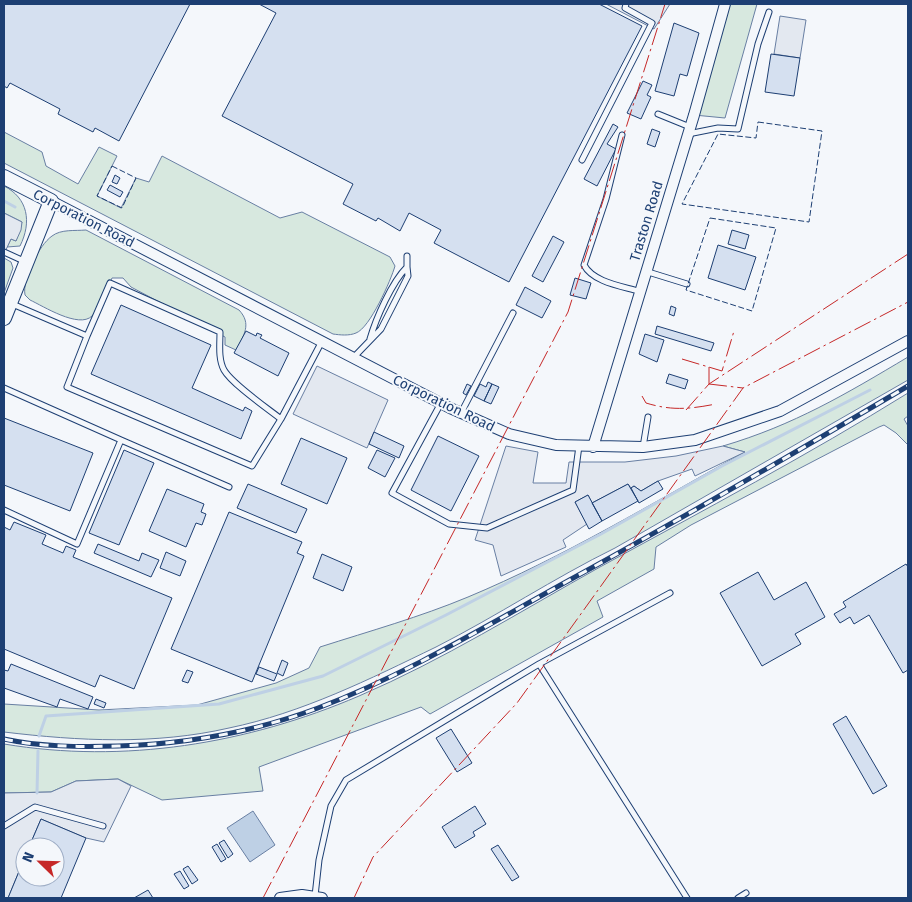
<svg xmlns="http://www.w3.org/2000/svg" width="912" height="902" viewBox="0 0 912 902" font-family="'Fira Sans',sans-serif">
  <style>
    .green { fill: #d7e8df; stroke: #687fa3 }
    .parking { fill: #e3e8f0; stroke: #687fa3 }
    .water { fill: #bed0e5; stroke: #687fa3 }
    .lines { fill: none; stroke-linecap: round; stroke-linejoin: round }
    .stream { stroke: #bed0e5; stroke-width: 3 }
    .building { fill: #d5e0f0; stroke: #1d3f73 }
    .lane-casing { stroke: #1d3f73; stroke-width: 7 }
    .street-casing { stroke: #1d3f73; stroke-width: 12 }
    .secondary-casing { stroke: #1d3f73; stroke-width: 16 }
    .lane { stroke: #f4f7fb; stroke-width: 5 }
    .street { stroke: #f4f7fb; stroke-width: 10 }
    .secondary { stroke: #f4f7fb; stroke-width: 14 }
    .rail-casing { stroke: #1d3f73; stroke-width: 5 }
    .rail { stroke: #f4f7fb; stroke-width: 3; stroke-dasharray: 9; stroke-linecap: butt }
    .fence { stroke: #1d3f73; stroke-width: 1; stroke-dasharray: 6 2.5; stroke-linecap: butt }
    .power { stroke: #c62828; stroke-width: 1; stroke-dasharray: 18 4 2.5 4; stroke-linecap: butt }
    .labels { text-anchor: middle; stroke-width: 4; stroke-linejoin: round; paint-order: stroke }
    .street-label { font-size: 14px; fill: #1d3f73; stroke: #f4f7fb }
  </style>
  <rect width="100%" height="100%" fill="#f4f7fb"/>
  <path class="green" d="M725,4H757L725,118L694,115Z
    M4,132L42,152L46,166L78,184L99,147L117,156L97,196L121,208L136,178L149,182L162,156L280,218L302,212L390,257L395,266C391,280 370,328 356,333C349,336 340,335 333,334L4,163Z
    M4,186C28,198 32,222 20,246L7,247L11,239L16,241L22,222L4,213Z
    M86,230L239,310C252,324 244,335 236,350L225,345V337L131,287L123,278H112C106,290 101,307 92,316C79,329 43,306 30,300L25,295C22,279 39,245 52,236C61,229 75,231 86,230Z
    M4,258L11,262L13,268L4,293Z
    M908,357V380L615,548C554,578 497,616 436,647C370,679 302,713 229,728C155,745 79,741 4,732V704L99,710L197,705L276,683L309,668L320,647C370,631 420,617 468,597C564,557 654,502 745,452L723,446C794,425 846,394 908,357Z
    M908,393V416L904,419L908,426V445L896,433L884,425L879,427L691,525L656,547L654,569L597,601L603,617L430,714L421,707L259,767L263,791L162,800L118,779L76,781L51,792L4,793V744C124,764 247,744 359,696C443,660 521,611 600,567C704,510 808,455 908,393Z"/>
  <path class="parking" d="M606,4H670L654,29Z
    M780,16L806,20L800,58L774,54Z
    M4,213L22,222L21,230L16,241L11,239L4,254Z
    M317,366L388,400L367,448L293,414Z
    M506,446L538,452L533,483H566L569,462H625L676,456L723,446L745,452L695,476L692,469L658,481L641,491L634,486L631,488L628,484L592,503L588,495L575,502L587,524L563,540L566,547L501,576L493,545L475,540Z
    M118,779L131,786L104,842L86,838L41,819L29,847H25V857L8,898H4V793L51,792L76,781Z"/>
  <path class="water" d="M253,811L275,845L250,862L227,828Z"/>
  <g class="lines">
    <path class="stream" d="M4,201L15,207
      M39,736L46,716L219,704L323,676L446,615L601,534L722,466L870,390
      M37,793L38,751"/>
  </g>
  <path class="building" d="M4,4H190L119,141L95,128L93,132L58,114L60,109L10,83L7,88L4,86Z
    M259,4H599L642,26L509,282L434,243L441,230L409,213L400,231L378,218L376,221L343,204L353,184L222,116L276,13Z
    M674,23L699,33L687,76L680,74L674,96L655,91Z
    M771,54L800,58L794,96L765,92Z
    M643,81L652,85L647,95L651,97L641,119L627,113Z
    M613,124L618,127L607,144L616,149L597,186L584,179Z
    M652,129L660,132L655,147L647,144Z
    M115,175L120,178L117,184L112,182Z
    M110,185L123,192L120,197L107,190Z
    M732,230L749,235L745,249L728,244Z
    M553,236L564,242L543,282L532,276Z
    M718,245L756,257L745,290L708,278Z
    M575,278L591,283L586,299L570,295Z
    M525,287L551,301L542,318L516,305Z
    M121,305L211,345L192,388L243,411L245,407L252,411L241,439L91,374Z
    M671,306L676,308L674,316L669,314Z
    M657,326L714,343L711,351L655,334Z
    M246,331L256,336L257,333L262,335L260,338L289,353L278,376L234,353Z
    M645,334L664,340L657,362L639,354Z
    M669,374L688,380L685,389L666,383Z
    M488,382L492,384L484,401L474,396L480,384L486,387Z
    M467,384L471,386L466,395L463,393Z
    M492,384L499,387L491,404L484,401Z
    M4,418L93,453L70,511L4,485Z
    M374,432L404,446L399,458L369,444Z
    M438,436L479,456L451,511L411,490Z
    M301,438L347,458L327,504L281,484Z
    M124,450L154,463L119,545L89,533Z
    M377,450L395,458L385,477L368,468Z
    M658,481L663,489L639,503L631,488L634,486L641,491Z
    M248,484L307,509L296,533L237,508Z
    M628,484L638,501L602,521L592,503Z
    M167,489L204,504L201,512L206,514L202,525L196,523L186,547L149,531Z
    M588,495L602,521L589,529L575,502Z
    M229,512L302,542L297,553L304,556L252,682L171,649Z
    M14,522L46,535L42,544L63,553L66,546L76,550L73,557L172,598L134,689L100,675L95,687L4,649V527L10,530Z
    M98,544L139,561L142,553L159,560L151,577L94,553Z
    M166,552L186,561L180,576L160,568Z
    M322,554L352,567L343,591L313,578Z
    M906,564L908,567V670L903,673L869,615L854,624L850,617L840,623L834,614L846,607L843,602Z
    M758,572L774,600L806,582L825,617L795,634L801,644L762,666L720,593Z
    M282,660L288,663L283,676L277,673Z
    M11,664L93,697L88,709L60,699L57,707L4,688V670L8,671Z
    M259,667L277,674L274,681L256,674Z
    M187,670L193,672L188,683L182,681Z
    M96,699L106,703L104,708L94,704Z
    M846,716L887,786L873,794L833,724Z
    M451,729L472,763L457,772L436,738Z
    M475,806L486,824L473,832L475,836L455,848L442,827Z
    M41,819L86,838L61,898H8L25,857V877H55V847H29Z
    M224,840L233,854L228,858L219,843Z
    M217,844L226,859L221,862L212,847Z
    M498,845L519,877L512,881L491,849Z
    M188,866L198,880L192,884L183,869Z
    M180,871L189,886L184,889L174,874Z
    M148,890L153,898H134Z"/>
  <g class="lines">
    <g class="lane-casing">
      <path id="lane" d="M658,114L690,127
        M688,134L718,128L738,129L758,44L769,12
        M622,135L606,199L584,265C593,282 621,286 638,291
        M582,160L652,23L625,8L626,4
        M4,252L26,262
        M407,267V256
        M645,271L687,284
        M10,303L87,336L67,387L252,466L281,419L321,343
        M87,336L110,283L220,332C220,344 218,359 224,370C232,384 267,408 281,419
        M353,358L381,329L408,276L407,267C392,282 376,318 370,339
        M4,388L121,440L77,544L4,510
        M441,403L392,493L449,524L487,528L573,490L579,446
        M461,413L513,313
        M121,440L229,487
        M643,447L648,417
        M539,664L687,898
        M4,826L35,807L103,826
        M315,896L319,860L331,806L346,780L539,664L670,593
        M738,898L746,893"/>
    </g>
    <g class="street-casing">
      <path id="street" d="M51,201L450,408L509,434L556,445L643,447L695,440L780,411L908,341
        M593,447L694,115L725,4
        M280,898L302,895L322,898"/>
    </g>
    <g class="secondary-casing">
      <path id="secondary" d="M4,177L51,201L4,318"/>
    </g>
    <use href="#lane" class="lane"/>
    <use href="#street" class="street"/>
    <use href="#secondary" class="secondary"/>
    <g class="rail-casing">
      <path id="rail" d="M4,739C41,747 80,747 118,746C186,744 254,732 318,708C408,674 491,623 575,577C688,515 798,451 908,386"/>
    </g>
    <use href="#rail" class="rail"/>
    <path class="fence" d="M758,122L822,131L809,222L682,204L718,134L756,138Z
      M112,166L136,178L122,208L97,196Z
      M710,218L776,228L752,311L686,290Z"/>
    <path class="power" d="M682,359L722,371L734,331
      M709,384L743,388
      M709,384V367
      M642,396L646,403C672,411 690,409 716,404
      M686,410L709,384L908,254
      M263,898L568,312L665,4
      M354,898L373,857L517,703L743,388L908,302"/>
  </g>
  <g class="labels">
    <g class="street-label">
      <text transform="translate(84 218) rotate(27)" y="5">Corporation Road</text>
      <text transform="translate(646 221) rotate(-73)" y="5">Traston Road</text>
      <text transform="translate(444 403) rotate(26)" y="5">Corporation Road</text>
    </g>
  </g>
  <rect width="912" height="902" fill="none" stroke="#1d3f73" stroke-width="10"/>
  <g transform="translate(40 862) rotate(293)"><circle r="24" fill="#f4f7fb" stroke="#9eadc5"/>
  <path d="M0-4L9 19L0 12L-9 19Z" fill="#c62828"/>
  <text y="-8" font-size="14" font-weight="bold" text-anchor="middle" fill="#1d3f73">N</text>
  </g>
</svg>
